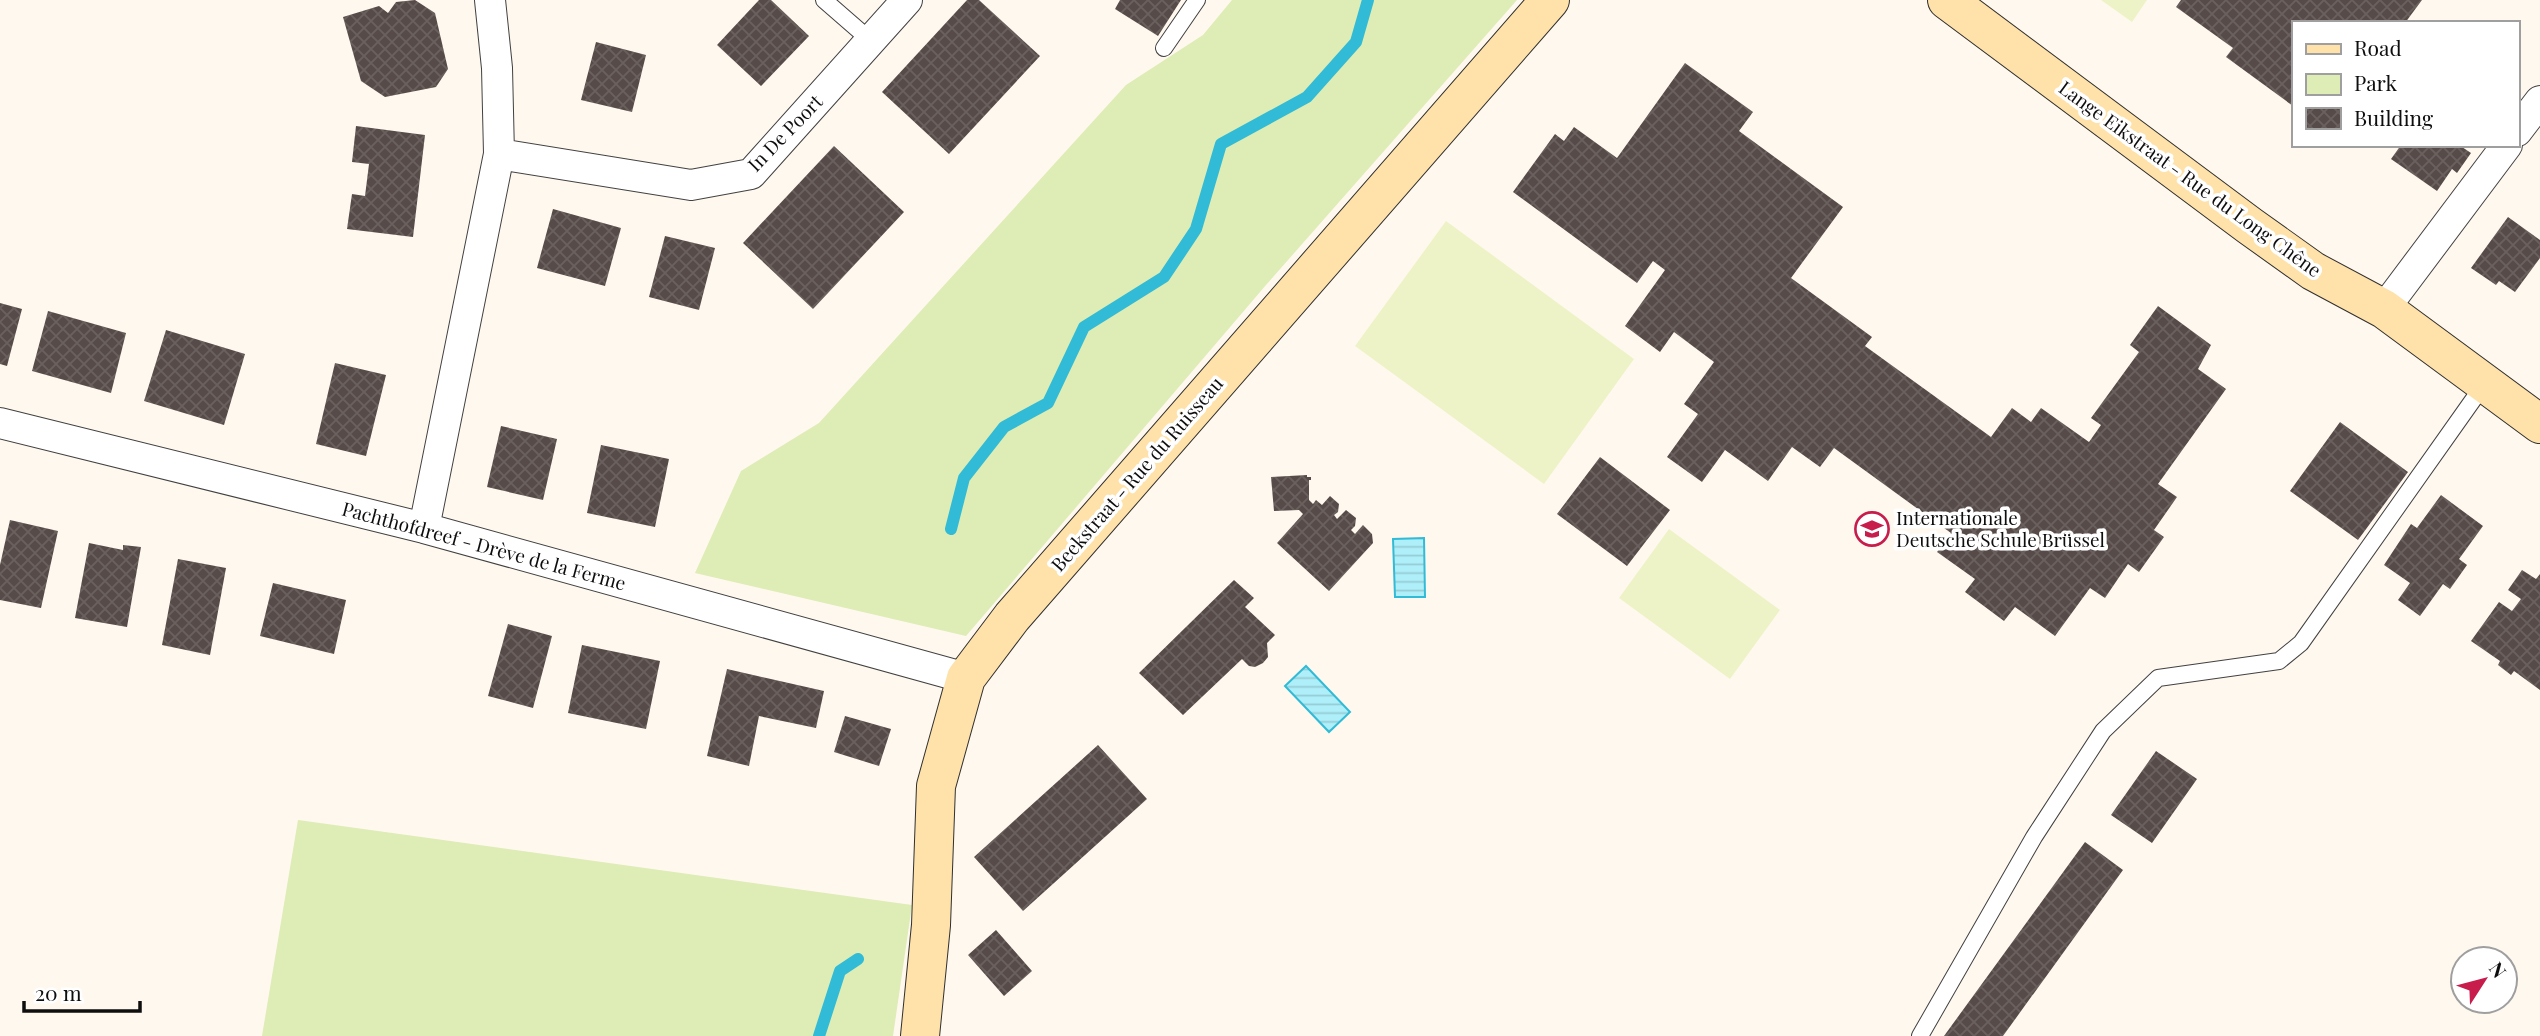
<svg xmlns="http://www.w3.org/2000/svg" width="2540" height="1036" viewBox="0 0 2540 1036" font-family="'Playfair Display',serif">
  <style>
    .green { fill: #deecb5 }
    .pitch { fill: #eef3c7 }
    .water { fill: url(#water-rules); stroke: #31bbd6; stroke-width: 2 }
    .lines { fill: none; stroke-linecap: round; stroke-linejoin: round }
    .stream { stroke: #31bbd6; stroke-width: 12 }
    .building { fill: url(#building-cross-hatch) }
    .lane-casing { stroke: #414141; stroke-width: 18 }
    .street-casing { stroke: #414141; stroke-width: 32 }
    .secondary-casing { stroke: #303030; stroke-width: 40 }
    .lane { stroke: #fff; stroke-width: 16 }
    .street { stroke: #fff; stroke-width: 30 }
    .secondary { stroke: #ffe2a9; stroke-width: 38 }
    .labels { text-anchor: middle; stroke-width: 7; stroke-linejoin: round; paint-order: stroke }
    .street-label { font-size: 19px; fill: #0e0e0e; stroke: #fff }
    .poi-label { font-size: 19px; fill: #0e0e0e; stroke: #fff; text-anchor: start }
  </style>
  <defs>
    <pattern id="water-rules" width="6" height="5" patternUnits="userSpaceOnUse" patternTransform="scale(1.75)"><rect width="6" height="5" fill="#afeffa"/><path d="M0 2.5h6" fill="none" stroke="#95ccd5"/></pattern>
    <pattern id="building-cross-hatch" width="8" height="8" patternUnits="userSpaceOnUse" patternTransform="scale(1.75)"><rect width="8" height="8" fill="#574b49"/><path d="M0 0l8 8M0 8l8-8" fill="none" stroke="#6a615f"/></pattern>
  </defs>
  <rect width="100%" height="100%" fill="#fff8ee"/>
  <path class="green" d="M1232,0H1517L1266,285L966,636L695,573L741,471L819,423L1126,85L1203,35Z
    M298,820L912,905L893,1036H262Z"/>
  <path class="pitch" d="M2101,0H2147L2132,22Z
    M1446,221L1634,359L1544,484L1355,346Z
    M1669,529L1780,610L1730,679L1619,598Z"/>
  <path class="water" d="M1424,538L1425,597H1395L1393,539Z
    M1306,666L1350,712L1329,732L1285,686Z"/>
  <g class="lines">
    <path class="stream" d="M951,529L964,478L1004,427L1048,403L1084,327L1164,277L1196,229L1221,144L1307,97L1356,42L1368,0
      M819,1036L840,971L858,959"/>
  </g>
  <path class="building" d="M415,0L435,13L448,69L436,87L385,97L361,81L343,17L379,6L388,13L396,2Z
    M759,0H771L809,36L761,86L717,45Z
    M967,0H979L1040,56L949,154L882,92Z
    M1120,0H1181L1158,36L1115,9Z
    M2181,0H2422L2405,23H2293V106L2226,57L2233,48L2176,7Z
    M596,42L646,55L632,112L581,100Z
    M1685,63L1753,112L1739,131L1843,207L1791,278L1872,337L1865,346L1991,437L2012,408L2031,422L2041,408L2089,442L2101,425L2091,418L2139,352L2130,345L2158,306L2211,345L2198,369L2226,389L2158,484L2177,497L2154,530L2164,537L2139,572L2128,564L2105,598L2090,588L2055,636L2015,607L2004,621L1965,592L1975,579L1937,552L1951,533L1834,448L1820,467L1792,447L1768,481L1725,450L1702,482L1667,457L1698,414L1684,404L1714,362L1674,332L1660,352L1625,326L1665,270L1653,261L1637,283L1513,192L1555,134L1564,141L1574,127L1617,158Z
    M356,126L425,135L413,237L347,229L352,194L365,196L369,164L352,162Z
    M2401,145H2459L2471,153L2457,173L2452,169L2437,191L2391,159Z
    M834,146L904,212L813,309L743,243Z
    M553,209L621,228L605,286L537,268Z
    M2508,217L2540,240V258L2515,292L2499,281L2496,285L2471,268Z
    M665,236L715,248L699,310L649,297Z
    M0,303L22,309L7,366L0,364Z
    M48,311L126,333L111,393L32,371Z
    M166,330L245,354L224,425L144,401Z
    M335,363L386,375L366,456L316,444Z
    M2340,422L2408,472L2358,540L2290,491Z
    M501,426L557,439L543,500L487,487Z
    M601,445L669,459L655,527L587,513Z
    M1600,457L1670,510L1627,566L1557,514Z
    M1307,475V477H1311V480H1309V500L1313,504L1316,500L1322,505L1330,496L1339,504L1338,512L1334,515L1337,519L1346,510L1356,518L1355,526L1351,530L1355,534L1363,525L1372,534L1373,543L1329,591L1277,543L1303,514L1299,510L1274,511L1271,477Z
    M2441,495L2483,526L2459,559L2467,565L2450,589L2443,584L2420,616L2398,600L2410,583L2384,565L2411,524L2417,528Z
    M10,520L58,531L41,608L0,600V565Z
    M89,543L123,550V545L141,547L127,627L75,618Z
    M178,559L226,568L210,655L162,645Z
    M2522,570L2536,579L2540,574V690L2514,671L2511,675L2498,665L2500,661L2471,641L2499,602L2512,611L2521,599L2508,590Z
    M1234,580L1254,598L1245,607L1275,635L1267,643L1268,657L1263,663L1255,667L1249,666L1242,659L1183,715L1139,673Z
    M273,583L346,600L334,654L260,636Z
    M508,624L552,636L533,708L488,696Z
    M582,645L660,661L646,729L568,713Z
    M727,669L824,691L816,728L759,716L749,766L707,756Z
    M845,716L891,729L879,766L834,752Z
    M1098,745L1147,799L1023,911L974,857Z
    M2156,751L2197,779L2152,843L2111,815Z
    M2085,842L2123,870L2003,1036H1944Z
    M996,930L1032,971L1004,996L968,955Z"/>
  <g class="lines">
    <g class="lane-casing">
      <path id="lane" d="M824,0L870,40
        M1164,48L1197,0
        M1920,1036L2034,837L2103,731L2158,678L2279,661L2301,643L2485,383"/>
    </g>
    <g class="street-casing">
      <path id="street" d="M2517,131L2540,101
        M499,154L691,185L751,174L907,0
        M2384,309L2507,145
        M0,423L424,528L966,678
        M424,528L499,154L497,68L490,0"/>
    </g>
    <g class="secondary-casing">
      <path id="secondary" d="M1947,0L2250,226L2313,271L2384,309L2540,424
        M920,1036L931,925L936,786L966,678L1012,617L1550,0"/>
    </g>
    <use href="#lane" class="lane"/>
    <use href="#street" class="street"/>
    <use href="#secondary" class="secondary"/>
  </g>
  <defs>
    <g id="school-ring" transform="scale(1.75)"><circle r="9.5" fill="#fff" stroke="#c71c4c" stroke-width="1.5"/><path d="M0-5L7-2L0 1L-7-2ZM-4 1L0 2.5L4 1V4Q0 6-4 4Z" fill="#c71c4c"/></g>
  </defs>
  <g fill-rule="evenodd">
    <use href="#school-ring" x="1872" y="529"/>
  </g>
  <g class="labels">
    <g class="street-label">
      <text transform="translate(785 133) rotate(-46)" y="7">In De Poort</text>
      <text transform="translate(2190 179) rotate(36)" y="7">Lange Eikstraat - Rue du Long Chêne</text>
      <text transform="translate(1137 474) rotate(-49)" y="7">Beekstraat - Rue du Ruisseau</text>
      <text transform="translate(484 546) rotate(15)" y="7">Pachthofdreef - Drève de la Ferme</text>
    </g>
    <g class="poi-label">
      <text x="1896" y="525">Internationale<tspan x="1896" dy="22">Deutsche Schule Brüssel</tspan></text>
    </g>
  </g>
  <rect x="2292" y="21" width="228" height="126" fill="#ffffff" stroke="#9f9f9f" stroke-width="2"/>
  <rect x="2306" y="44" width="35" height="10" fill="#ffe2a9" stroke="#9f9f9f" stroke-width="2"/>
  <text x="2354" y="56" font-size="21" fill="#0e0e0e">Road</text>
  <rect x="2306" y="74" width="35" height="21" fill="#deecb5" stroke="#9f9f9f" stroke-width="2"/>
  <text x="2354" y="91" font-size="21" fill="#0e0e0e">Park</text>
  <rect x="2306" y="108" width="35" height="21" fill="url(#building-cross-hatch)" stroke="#9f9f9f" stroke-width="2"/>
  <text x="2354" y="126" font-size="21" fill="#0e0e0e">Building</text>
  <g transform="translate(2484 980) rotate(54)"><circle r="33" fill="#ffffff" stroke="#9f9f9f" stroke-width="2"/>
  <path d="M0-5L12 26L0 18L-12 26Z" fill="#c71c4c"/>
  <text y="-10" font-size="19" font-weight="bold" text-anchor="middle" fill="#0e0e0e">N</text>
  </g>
  <path d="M24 1001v10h116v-10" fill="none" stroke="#0e0e0e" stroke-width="3.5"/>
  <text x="35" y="1001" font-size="21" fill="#0e0e0e" stroke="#ffffff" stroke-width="5" paint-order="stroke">20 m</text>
</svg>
